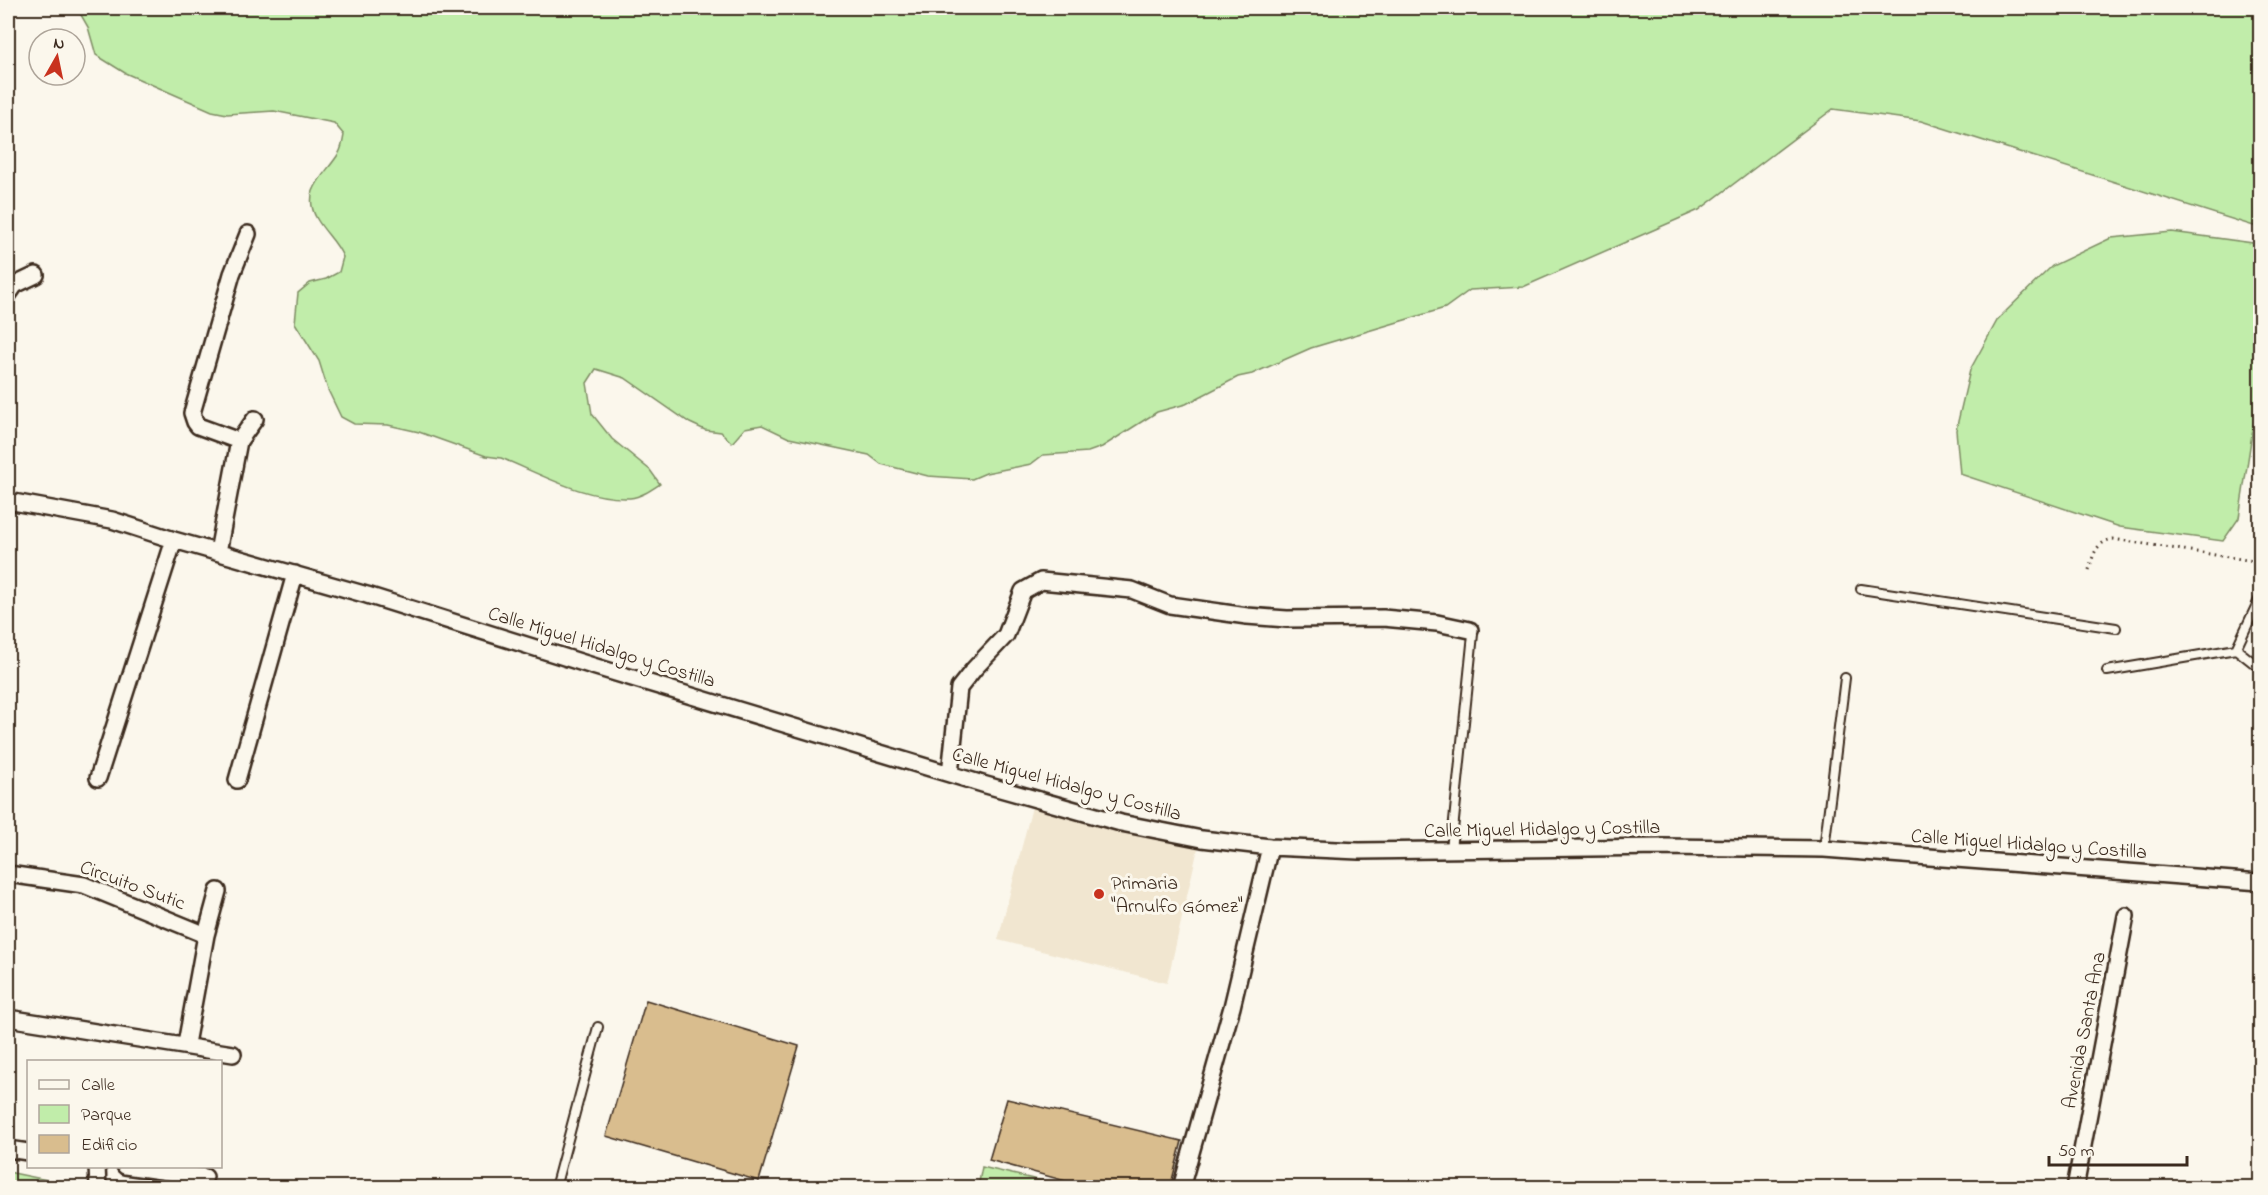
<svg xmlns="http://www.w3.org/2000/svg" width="2268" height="1195" viewBox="0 0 2268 1195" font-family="'Indie Flower',sans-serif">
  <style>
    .built { fill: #f1e6d0 }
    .green { fill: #c1edaa; stroke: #7e8c64; stroke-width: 1.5 }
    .building { fill: #d9bd8e; stroke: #3b2a1e; stroke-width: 1.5 }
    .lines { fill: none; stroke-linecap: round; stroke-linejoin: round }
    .service-casing { stroke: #3b2a1e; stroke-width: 12 }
    .minor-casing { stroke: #3b2a1e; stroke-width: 20 }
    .path { stroke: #3b2a1e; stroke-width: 3; stroke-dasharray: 1.5 4.5; stroke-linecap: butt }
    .service { stroke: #fbf7ec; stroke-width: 8 }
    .minor { stroke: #fbf7ec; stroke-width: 15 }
    .poi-dot { fill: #c8321e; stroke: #fbf7ec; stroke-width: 2 }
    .labels { text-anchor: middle; stroke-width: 6; stroke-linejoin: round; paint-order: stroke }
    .street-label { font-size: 20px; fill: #3b2a1e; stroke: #fbf7ec }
    .poi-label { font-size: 20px; fill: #3b2a1e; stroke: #fbf7ec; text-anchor: start }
  </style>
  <rect width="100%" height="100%" fill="#fbf7ec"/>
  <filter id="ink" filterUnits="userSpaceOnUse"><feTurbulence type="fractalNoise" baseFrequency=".0167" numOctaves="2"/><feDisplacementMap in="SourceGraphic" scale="12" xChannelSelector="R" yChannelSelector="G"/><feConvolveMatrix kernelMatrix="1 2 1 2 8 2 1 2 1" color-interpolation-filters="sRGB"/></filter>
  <g filter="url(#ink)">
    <path class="built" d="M1033,803L1198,848L1167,983L998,940Z"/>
    <path class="green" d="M77,8H2260V228L1921,121L1833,109L1699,210L1523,287L1470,290L1445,308L1311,348L1252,374L1238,377L1186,404L1157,412L1102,447L1088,452L1043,455L1031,464L986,473L972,479L928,476L881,464L869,455L789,438L762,425L745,428L732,443L721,432L705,430L690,423L625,378L596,369L587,383L592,414L612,439L650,470L660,484C651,490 641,497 630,498C585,500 541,474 501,458L486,456L419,432L388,425L354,424L341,417L328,390L319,361L295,323L298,293L310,283L326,279L339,272L343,257C337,242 325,233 317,219C300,190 326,175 339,153C342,148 343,141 344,135L334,123L274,111L227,114L212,111L125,73L96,55L88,27Z
      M2172,232L2260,244V382L2239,518L2223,541L2120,527L1960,474L1956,430L1970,370L1998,319L2052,266L2111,238Z
      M982,1167L1068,1187H978Z
      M8,1172L81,1187H8Z"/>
    <path class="building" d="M646,1000L799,1046L759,1181L606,1136Z
      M1007,1099L1182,1141L1170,1188H1091L989,1160Z"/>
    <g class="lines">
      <g class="service-casing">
        <path id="service" d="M1861,589L2116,628
          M2236,649L2260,598
          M2107,671L2236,649L2260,668
          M1824,849L1845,678
          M1451,850L1472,644L1473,634L1470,630
          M555,1188L598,1027"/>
      </g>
      <g class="minor-casing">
        <path id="minor" d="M8,295L15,285L36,275
          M239,441L198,426L195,422L192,413L232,274L248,234
          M8,501L112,520L174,540L367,595L596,667L986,785L1121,823L1202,839L1270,847L1359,851L1663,847L1824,849L2260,882
          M218,552L239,441L255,419
          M950,774L959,688L974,669L1006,635L1023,591L1041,581L1132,590L1170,605L1247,616L1287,619L1383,618L1437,623L1470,630
          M98,778L174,540
          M237,780L295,574
          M8,874L84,885L206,935
          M8,1018L233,1054
          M186,1044L206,935L218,891
          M8,1149L28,1152
          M97,1166L98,1188
          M125,1166L205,1177
          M1181,1188L1232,1007L1270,847
          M2075,1188L2126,916"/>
      </g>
      <path class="path" d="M2089,570C2093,555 2096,542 2113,539L2260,562"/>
      <use href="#service" class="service"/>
      <use href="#minor" class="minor"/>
    </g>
  </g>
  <circle class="poi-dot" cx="1099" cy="894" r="6"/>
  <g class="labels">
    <g class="street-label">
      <text transform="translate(602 646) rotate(17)" y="7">Calle Miguel Hidalgo y Costilla</text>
      <text transform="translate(1067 783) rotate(15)" y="7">Calle Miguel Hidalgo y Costilla</text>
      <text transform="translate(1542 828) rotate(-1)" y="7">Calle Miguel Hidalgo y Costilla</text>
      <text transform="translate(2029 843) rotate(4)" y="7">Calle Miguel Hidalgo y Costilla</text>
      <text transform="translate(133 884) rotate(20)" y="7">Circuito Sutic</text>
      <text transform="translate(2083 1030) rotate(-79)" y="7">Avenida Santa Ana</text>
    </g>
    <g class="poi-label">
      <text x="1111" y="889">Primaria<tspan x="1111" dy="23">"Arnulfo Gómez"</tspan></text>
    </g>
  </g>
  <rect width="2268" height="1195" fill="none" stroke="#fbf7ec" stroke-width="30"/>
  <rect x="15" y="15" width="2238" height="1165" fill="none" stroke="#3b2a1e" stroke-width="2" filter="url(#ink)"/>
  <rect x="27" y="1060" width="195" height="108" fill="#fbf7ec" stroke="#aea59a" stroke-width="1.5"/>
  <rect x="39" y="1080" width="30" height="9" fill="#fbf7ec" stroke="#aea59a" stroke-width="1.5"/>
  <text x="81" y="1090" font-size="18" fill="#3b2a1e">Calle</text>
  <rect x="39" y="1105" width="30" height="18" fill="#c1edaa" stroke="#aea59a" stroke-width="1.5"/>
  <text x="81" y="1120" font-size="18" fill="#3b2a1e">Parque</text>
  <rect x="39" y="1135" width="30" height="18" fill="#d9bd8e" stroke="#aea59a" stroke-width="1.5"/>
  <text x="81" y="1150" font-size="18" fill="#3b2a1e">Edificio</text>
  <g transform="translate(57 57) rotate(9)"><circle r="28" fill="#fbf7ec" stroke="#aea59a" stroke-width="1.5"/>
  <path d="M0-4.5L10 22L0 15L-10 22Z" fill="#c8321e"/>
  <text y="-9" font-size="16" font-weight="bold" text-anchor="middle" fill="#3b2a1e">N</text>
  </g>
  <path d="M2049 1156v9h138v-9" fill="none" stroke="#3b2a1e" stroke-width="3"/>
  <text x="2058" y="1156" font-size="18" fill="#3b2a1e" stroke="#fbf7ec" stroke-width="4.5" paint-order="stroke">50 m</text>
</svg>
